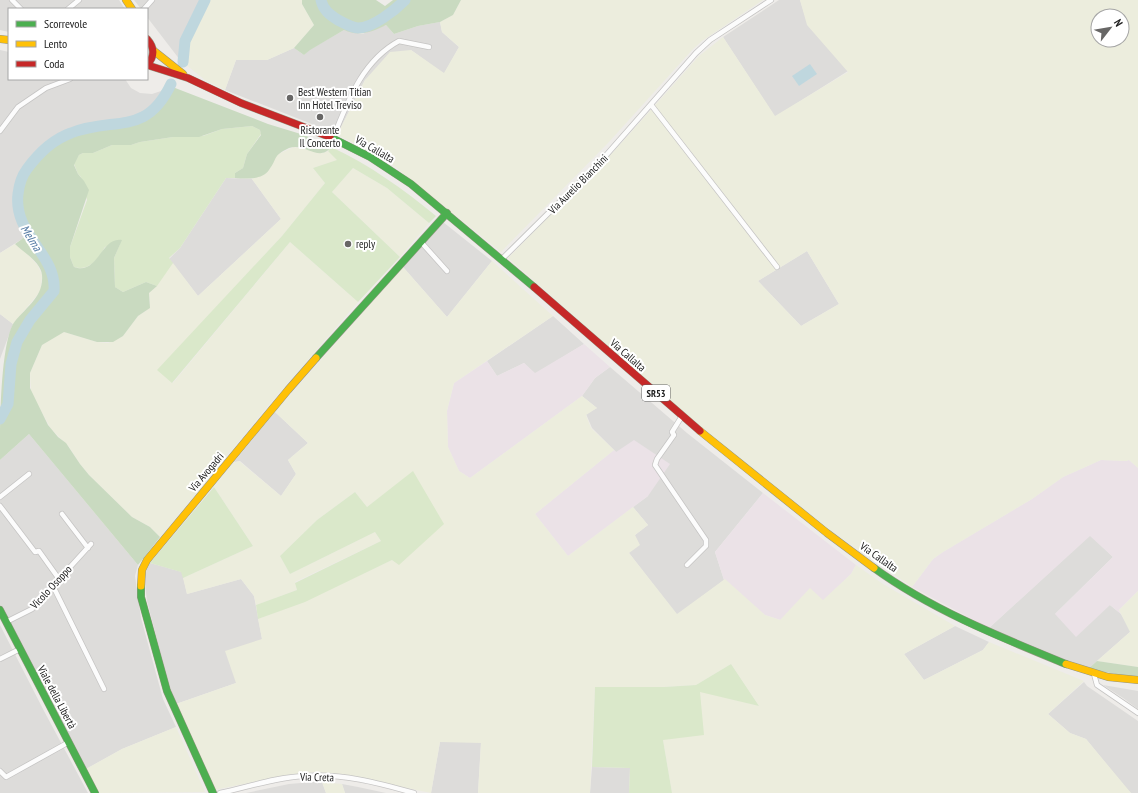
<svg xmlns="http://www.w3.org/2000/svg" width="1138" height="793" viewBox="0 0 1138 793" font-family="'PT Sans Narrow',sans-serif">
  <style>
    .residential { fill: #dddcda }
    .industrial { fill: #ebe2e7 }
    .farmland { fill: #eceddd; fill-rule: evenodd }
    .grass { fill: #dae8ca }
    .forest { fill: #c9dac0 }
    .water { fill: #bfd7de }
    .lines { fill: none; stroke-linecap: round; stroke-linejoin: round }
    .river { stroke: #bfd7de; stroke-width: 11 }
    .street-casing { stroke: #c5c4c3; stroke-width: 6 }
    .fast-casing { stroke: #959682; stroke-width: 8 }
    .slow-casing { stroke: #959682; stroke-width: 8 }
    .jam-casing { stroke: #959682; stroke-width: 8 }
    .street { stroke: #fcfcfc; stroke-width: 4.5 }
    .fast { stroke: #4caf50; stroke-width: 7 }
    .slow { stroke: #ffc107; stroke-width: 7 }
    .jam { stroke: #c62828; stroke-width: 7 }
    .poi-dot { fill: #686766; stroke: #fff; stroke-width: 1.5 }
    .labels { text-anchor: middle; stroke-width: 4; stroke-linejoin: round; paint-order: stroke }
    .shield { fill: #fff; stroke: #636363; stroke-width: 1 }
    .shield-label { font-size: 10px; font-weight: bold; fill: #202020 }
    .poi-label { font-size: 11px; fill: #202020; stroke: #fff; text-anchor: start }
    .street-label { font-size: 11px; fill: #202020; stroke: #fff }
    .water-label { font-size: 12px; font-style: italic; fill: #5077a1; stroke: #fff }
  </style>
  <rect width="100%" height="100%" fill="#eeece9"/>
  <path class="residential" d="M0,0H119L125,9H9V32L0,30Z
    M134,0H201L183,34L180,60L147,17V9H141Z
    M779,0H800L808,25L848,71L775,117L723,37Z
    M440,22L442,32L459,47L444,74L411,50L365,80L337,135L322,128L225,90L236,60H267L294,48L304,55L309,50L344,30L362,34L386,25L394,34L418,26Z
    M0,50L9,52V79H125L131,88L140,93L152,94L161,91L165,93L155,106L138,118L123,122L103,124L69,131L51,141L40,152L21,173L15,203L17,216L25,234L22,239L0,253Z
    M226,178L252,179L281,219L198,296L169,259L180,248Z
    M443,222L492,261L447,317L403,267Z
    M807,251L839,304L801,326L758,281Z
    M0,314L13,324L0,359Z
    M553,316L584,344L535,374L524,363L497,376L487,361Z
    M610,367L687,433L763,493L715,552L724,580L677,615L629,553L635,535L648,525L633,507L648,496L615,451L592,428L586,414L597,408L582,396L595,378Z
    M275,412L308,443L288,460L296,474L281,496L240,461L234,462Z
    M29,434L138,565L135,576L141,618L163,699L176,727L122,749L86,769L0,605V460Z
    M1090,535L1113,557L1055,614L1110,605L1121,614L1131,631L1088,669L1003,635L989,628Z
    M150,563L182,572L187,594L241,579L254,596L262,639L236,683L176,704L167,678L147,601L144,576Z
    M0,625L44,711L88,793H0Z
    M955,626L989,642L983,650L924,680L904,654Z
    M1084,682L1087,686L1138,721V793H1131L1126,788L1086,739L1070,733L1048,714Z
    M1103,685L1138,691V709L1123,698Z
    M440,742H481L478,793H431Z
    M592,767L630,768L629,793H590Z
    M313,782H322L326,793H246L289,784Z
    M342,784L358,787L386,793H345Z"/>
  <path class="industrial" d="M584,344L610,367L595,378L582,396L470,478L459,471L448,447L447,411L454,383L487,361L497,376L524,363L535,373Z
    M634,440L670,464L648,496L568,556L535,514L614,450L616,452Z
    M1101,460L1126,461L1129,460L1138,468V591L1119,610L1121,614L1110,605L1076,637L1055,614L1113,557L1090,536L989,628L912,587L933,559L943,552L1032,499L1063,477Z
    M763,493L856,565L851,574L823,601L810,589L781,620L765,615L724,580L715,552Z"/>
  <path class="farmland" d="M201,0H302V4L314,25L294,48L267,60H236L225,90L205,80L180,60L183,34Z
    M461,0H763L702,41L693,49L609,142L501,252L394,166L356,144L337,135L365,80L390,52L411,50L444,73L459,47L442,32L440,22L453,15Z
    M800,0H1138V468L1129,460L1126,461L1101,460L1063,477L1032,499L943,552L933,559L912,587L834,533L698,425L508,258L616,149L699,56L723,37L775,116L848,72L807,25ZM1098,16H1122V40H1098ZM807,251L839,304L801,326L758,281Z
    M294,147L323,153L328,151L338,160L313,168L325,183L282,236L158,370L173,383L290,242L358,302L272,401L160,537L150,527L132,517L89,475L80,464L69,447L51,429L31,393L30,373L42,345L59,334L64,332L97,342L108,343L123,336L138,316L146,311L150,303L149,293L173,263L198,296L281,219L252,179L266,173L276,155Z
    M353,168L387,188L429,223L400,257L332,192Z
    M15,244L25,251L38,266L42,275L41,290L38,294L13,324L0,314V253Z
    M492,261L553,316L454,383L447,411L448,447L459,471L470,478L582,396L597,408L586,415L591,428L614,450L535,514L568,556L633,507L648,525L635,535L640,545L629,553L677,614L725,579L765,615L780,620L810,588L823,600L851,574L856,565L883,584L955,626L904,654L924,680L983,650L989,642L1084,681L1048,714L1070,733L1086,739L1131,793H672L663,740L700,691L759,706L731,664L696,685L664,687H595L590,793H478L481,743L440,742L431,793L339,774L314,772L288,775L214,790L176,704L236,683L225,651L262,639L258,619L305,601L392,560L443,524L413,472L367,507L355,492L317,520L280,556L290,574L375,532L381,541L295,582L297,590L256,605L254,596L241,579L187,594L183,578L253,546L214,487L233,463L239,461L281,496L296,474L288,460L308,443L275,412L403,267L447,317Z
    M1138,591V667L1097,661L1130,632L1119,610Z
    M176,727L205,792L99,793L86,769L122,749Z
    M322,782L342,784L345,793H326Z"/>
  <path class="grass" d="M252,126L260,130L261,134L247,154L243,168L235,173V178H226L180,248L169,258L173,263L157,286L146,282L123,292L115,287L114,258L120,244L105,247C99,258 89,272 74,267L70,257V247L87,200L81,177L78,174L74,164L79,155L83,153H93L112,145H131L140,142L173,137L203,136L222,129Z
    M331,147C370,165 403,189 436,216L429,223L387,188L353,168L332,192L400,257L358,302L290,242L172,383L157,370L282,236L325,183L313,168L337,160L328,151Z
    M413,471L444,524L399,565L392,560L305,602L258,619L256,605L297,590L295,583L381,541L375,532L290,574L280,556L317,520L355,492L367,507Z
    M214,487L253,546L183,578L181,572L150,563Z
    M731,664L759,706L700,692L704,735L663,740L672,793H629L630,768L592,767L595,687H664L696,685Z"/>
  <path class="forest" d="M302,0H376L385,6L393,0H461L453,15L440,22L418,26L394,34L386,25C372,32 359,37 344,30L310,50L304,55L294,48L314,25L302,4Z
    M170,86L268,124L304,135L331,147C319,163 305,142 289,148C272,156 278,158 269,170C262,180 246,179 235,178V173L243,168L247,154L261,135L260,130L252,126L222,129L199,137H173L140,142L131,145H112L93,153H83L79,155L74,165L78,174L84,181L89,190L70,247V257L74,267C98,276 101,236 122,240L114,258L115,287L123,292L146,282L157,286L149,293L150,308L138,316L123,336L113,342H97L64,332L42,345L30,373V388L48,425L58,437L66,443L80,464L89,475L132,517L150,527L160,537L138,565L29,434L0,460C0,427 0,349 13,324C24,308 44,298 42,275C41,262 23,252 15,244L22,239L25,234C8,200 13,181 38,154C46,145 55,136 67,132C73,129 81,129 88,128C95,126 101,124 109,123C114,122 119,123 124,122C142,120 155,107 165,93L161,91Z
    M1097,661L1138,667V678L1088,669Z"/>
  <path class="water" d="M810,64L817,74L799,86L792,76Z"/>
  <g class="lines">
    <path class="river" d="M321,0C323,10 330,15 338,20C344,23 352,28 358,28C373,28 395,10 405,0
      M183,62L185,41L205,0
      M0,419L8,404L11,364L17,342L30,320L54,291C57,254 13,235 18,194C19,185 21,177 27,169C38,154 54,139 71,133C114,116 146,137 171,84"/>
    <g class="street-casing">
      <path id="street" d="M12,0L21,9
        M68,9L79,0
        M144,9L152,0
        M652,106L777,267
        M0,131L18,107L46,88L70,79
        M333,138C348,101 362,61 399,41L429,47
        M421,242L447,271
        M502,259L601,161L696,53L710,40L771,0
        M682,416L672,432L674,435L657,459L655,465L706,540V546L687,565
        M0,497L29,474
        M0,506L35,552L39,551L59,579
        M62,514L88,548
        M53,586L104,689
        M6,622L32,609L91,544
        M0,659L20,649
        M1094,674L1097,685L1138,713
        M0,771L6,777L69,742
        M220,793C248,787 277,777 305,776C341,773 379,783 414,793"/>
    </g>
    <g class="fast-casing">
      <path id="fast" d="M330,137L370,157L411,184L534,287
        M316,358L447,213
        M874,568C932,610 1000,637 1066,664
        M141,586V597L167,691L213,793
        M0,610L95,793"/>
    </g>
    <g class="slow-casing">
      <path id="slow" d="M126,0L132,9
        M0,39L9,40
        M154,51L183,74
        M700,431L827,533L874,568
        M141,586L142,570L147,560L288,390L316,358
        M1066,664L1108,677L1138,680"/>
    </g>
    <g class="jam-casing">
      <path id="jam" d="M147,39C155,48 155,56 147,65L188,78L241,103L330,137
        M534,287L700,431"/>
    </g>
    <use href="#street" class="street"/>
    <use href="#fast" class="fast"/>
    <use href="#slow" class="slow"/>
    <use href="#jam" class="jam"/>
  </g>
  <g class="poi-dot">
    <circle cx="290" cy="98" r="4"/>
    <circle cx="320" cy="117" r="4"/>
    <circle cx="348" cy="244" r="4"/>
  </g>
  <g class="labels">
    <rect class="shield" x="642" y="385" width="28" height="16" rx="3"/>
    <g class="shield-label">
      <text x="656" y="397">SR53</text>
    </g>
    <g class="poi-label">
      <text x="298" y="96">Best Western Titian<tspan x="298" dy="13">Inn Hotel Treviso</tspan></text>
      <text x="320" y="134" text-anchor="middle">Ristorante<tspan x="320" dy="13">Il Concerto</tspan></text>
      <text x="356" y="248">reply</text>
    </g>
    <g class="street-label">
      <text transform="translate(375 149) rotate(30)" y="4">Via Callalta</text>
      <text transform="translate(578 184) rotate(-45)" y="4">Via Aurelio Bianchini</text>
      <text transform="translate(628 355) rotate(41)" y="4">Via Callalta</text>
      <text transform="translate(206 472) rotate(-50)" y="4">Via Avogadri</text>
      <text transform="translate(879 557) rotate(35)" y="4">Via Callalta</text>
      <text transform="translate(51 587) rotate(-47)" y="4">Vicolo Osoppo</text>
      <text transform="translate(57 697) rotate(62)" y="4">Viale della Libertà</text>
      <text transform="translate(317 777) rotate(1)" y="4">Via Creta</text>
    </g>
    <g class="water-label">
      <text transform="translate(31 238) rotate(58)" y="4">Melma</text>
    </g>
  </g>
  <rect x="8" y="8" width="140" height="72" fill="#ffffff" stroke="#a6a6a6"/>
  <rect x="16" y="21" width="20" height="6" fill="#4caf50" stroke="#a6a6a6"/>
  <text x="44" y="28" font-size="12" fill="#202020">Scorrevole</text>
  <rect x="16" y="41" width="20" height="6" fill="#ffc107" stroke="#a6a6a6"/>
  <text x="44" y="48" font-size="12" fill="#202020">Lento</text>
  <rect x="16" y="61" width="20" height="6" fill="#c62828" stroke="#a6a6a6"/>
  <text x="44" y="68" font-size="12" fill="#202020">Coda</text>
  <g transform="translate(1110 28) rotate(59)"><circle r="19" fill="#ffffff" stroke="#a6a6a6"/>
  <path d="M0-3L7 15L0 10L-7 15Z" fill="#686766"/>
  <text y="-6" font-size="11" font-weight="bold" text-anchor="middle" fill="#202020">N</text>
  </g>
</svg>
